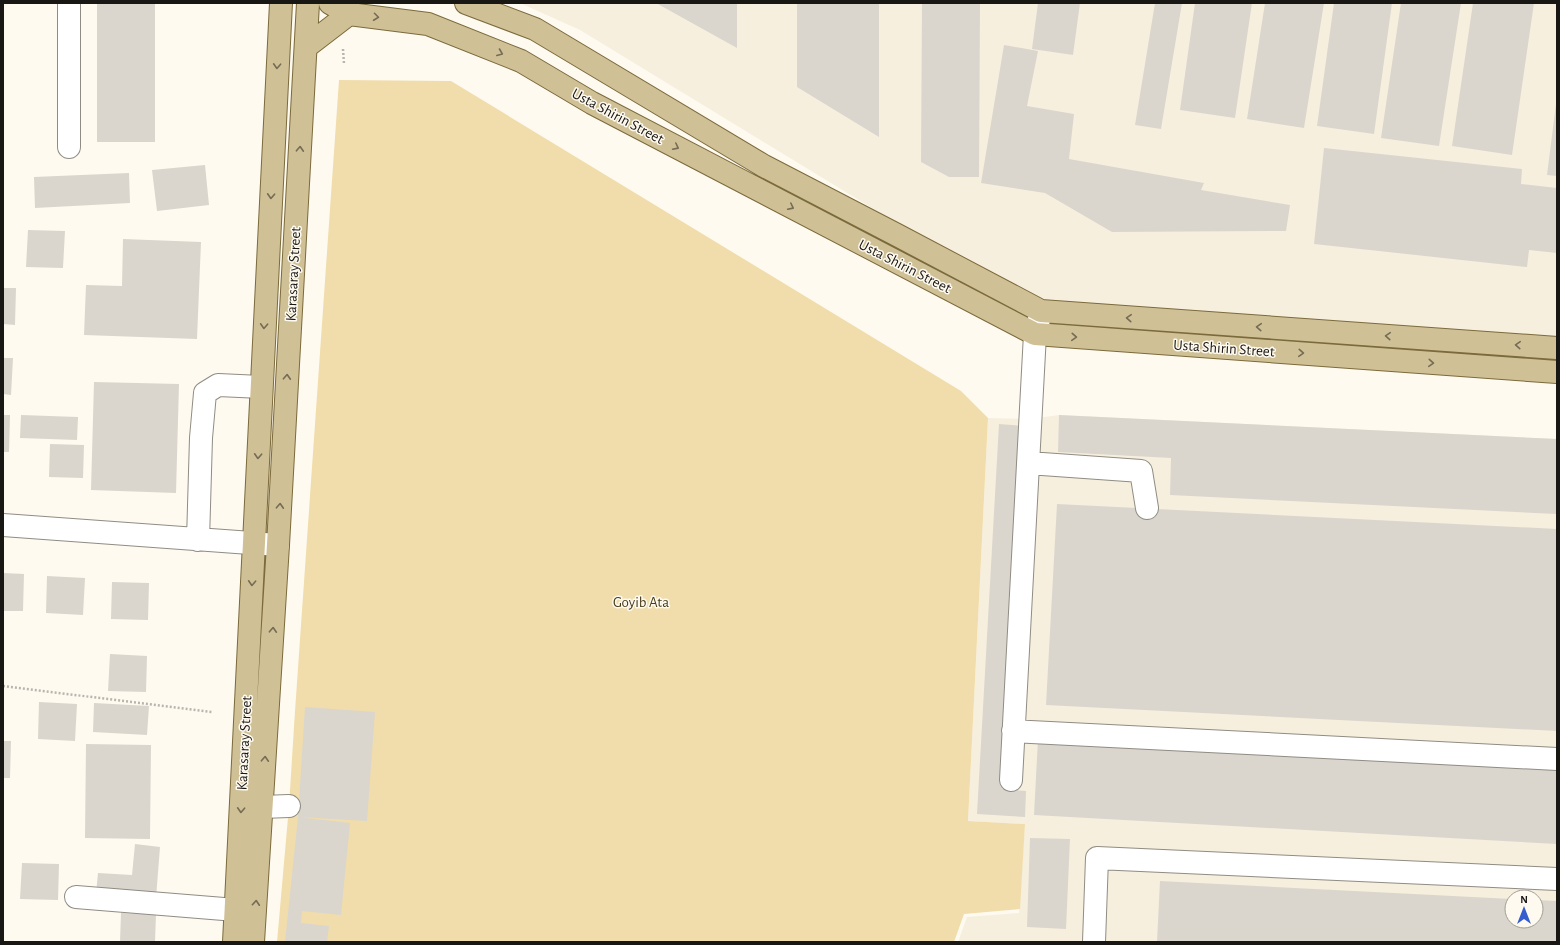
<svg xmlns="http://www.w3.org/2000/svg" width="1560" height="945" viewBox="0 0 1560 945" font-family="'Alegreya Sans',sans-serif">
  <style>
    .built { fill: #f6efde; fill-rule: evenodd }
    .green { fill: #f1ddab }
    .building { fill: #dad6cd }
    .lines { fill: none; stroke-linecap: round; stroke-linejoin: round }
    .minor-casing { stroke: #8f8c83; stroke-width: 24 }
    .major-casing { stroke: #7b6a3b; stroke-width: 24 }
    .path { stroke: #b9b5ae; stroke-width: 2.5; stroke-dasharray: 2 2; stroke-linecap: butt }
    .minor { stroke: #fff; stroke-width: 22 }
    .major { stroke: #d0c096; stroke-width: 22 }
    .oneway { stroke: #746c55 }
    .labels { text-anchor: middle; stroke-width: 3; stroke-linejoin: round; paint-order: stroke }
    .street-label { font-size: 15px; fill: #191714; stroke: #fefaf0 }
    .park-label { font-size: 15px; fill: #473b19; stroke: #fefaf0 }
  </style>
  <rect width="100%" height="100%" fill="#fefaf0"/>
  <path class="built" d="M520,3H1557V348L1041,311L580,30Z
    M1059,415L1557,439V942H958L967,917L1019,913L1025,824L968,821L988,418L1030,419ZM1512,897H1536V921H1512Z"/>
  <path class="green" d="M339,80L451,81L961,391L988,418L968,821L1025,824L1020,909L964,914L954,942H277L289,806L295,711Z"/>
  <path class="building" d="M97,3H155V142H97Z
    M656,3H737V48Z
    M797,3H879V137L797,87Z
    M922,3H980L979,177H949L921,162Z
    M1038,3H1080L1073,55L1032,49Z
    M1155,3H1182L1161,129L1135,125Z
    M1195,3H1252L1235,118L1180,110Z
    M1265,3H1324L1304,128L1247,119Z
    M1334,3H1392L1374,134L1317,126Z
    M1401,3H1461L1439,146L1381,138Z
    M1473,3H1534L1512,155L1452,146Z
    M1004,45L1038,51L1027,106L1074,114L1069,159L1204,183L1201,190L1290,205L1286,231L1112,232L1045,193L981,183Z
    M1556,104L1557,176L1547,175Z
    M1324,148L1522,169L1521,184L1557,188V253L1529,250L1527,267L1314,244Z
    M205,165L209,205L157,211L152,170Z
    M129,173L130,203L35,208L34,177Z
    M28,230L65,231L63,268L26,267Z
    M123,239L201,242L197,339L84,335L86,285L122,286Z
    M3,288H16L15,325L3,324Z
    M3,358H13L11,395L3,394Z
    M94,382L179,384L176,493L91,490Z
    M3,415H10L9,452H3Z
    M21,415L78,417L77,440L20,438Z
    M1059,415L1557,439V514L1170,495L1171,458L1058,452Z
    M999,424L1023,426L1002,789L1026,791L1025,817L977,814Z
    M50,444L84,445L83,478L49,477Z
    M1057,504L1557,529V731L1046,705Z
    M3,573L24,574L23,611H3Z
    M47,576L85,578L83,615L46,613Z
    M112,582L149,583L148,620L111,619Z
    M110,654L147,656L146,692L108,691Z
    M39,702L77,704L75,741L38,739Z
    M94,703L149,706L147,735L93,732Z
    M305,707L375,712L367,821L298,817Z
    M1038,739L1557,768V844L1034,815Z
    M3,741H11L10,778H3Z
    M86,744L151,745L150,839L85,838Z
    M298,817L350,823L341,915L302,911L301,923L329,926L327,942H285Z
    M1030,838L1070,839L1066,929L1027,927Z
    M135,844L160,847L156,898L96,893L98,873L132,875Z
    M22,863L59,864L58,900L20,899Z
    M1160,881L1512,899V921H1536V900L1557,901V942H1157Z
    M121,913L156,914L155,942H120Z"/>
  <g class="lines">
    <g class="minor-casing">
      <path id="minor" d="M69,147V3
        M1028,463L1141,471L1147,508
        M3,525L278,545
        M198,540L201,438L205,393L218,385L261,387
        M1013,731L1557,759
        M1011,780L1035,334L1040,316
        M262,807L289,806
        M76,897L236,910
        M1094,942L1097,858L1557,879"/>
    </g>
    <g class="major-casing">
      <path id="major" d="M330,3L349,14
        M466,3L535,29L764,166L897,235L1041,311L1557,348
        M306,47L349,14L428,24L521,61L592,103L1035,334L1557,372
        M234,942L281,3
        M253,942L278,545L308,3"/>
    </g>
    <path class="path" d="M343,49L344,64
      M3,686L212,712"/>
    <use href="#minor" class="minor"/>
    <use href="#major" class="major"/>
  </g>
  <defs><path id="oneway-chevron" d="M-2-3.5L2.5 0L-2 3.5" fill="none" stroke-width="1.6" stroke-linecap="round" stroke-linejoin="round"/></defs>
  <g class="oneway">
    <use href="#oneway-chevron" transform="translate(376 17) rotate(7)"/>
    <use href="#oneway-chevron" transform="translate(500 53) rotate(22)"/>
    <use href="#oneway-chevron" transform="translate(277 66) rotate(93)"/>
    <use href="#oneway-chevron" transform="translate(676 147) rotate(27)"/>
    <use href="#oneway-chevron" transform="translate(300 149) rotate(-87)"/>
    <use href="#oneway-chevron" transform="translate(271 196) rotate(93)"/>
    <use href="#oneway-chevron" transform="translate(791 207) rotate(27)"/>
    <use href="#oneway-chevron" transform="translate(1129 318) rotate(-176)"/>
    <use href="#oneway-chevron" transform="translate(264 326) rotate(93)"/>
    <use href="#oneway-chevron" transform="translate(1259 327) rotate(-176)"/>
    <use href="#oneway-chevron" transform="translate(1388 336) rotate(-176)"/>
    <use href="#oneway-chevron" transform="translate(1074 337) rotate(4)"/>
    <use href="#oneway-chevron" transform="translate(1518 345) rotate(-176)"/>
    <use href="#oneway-chevron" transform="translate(1301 353) rotate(4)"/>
    <use href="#oneway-chevron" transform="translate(1431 363) rotate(4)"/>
    <use href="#oneway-chevron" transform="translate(287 377) rotate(-87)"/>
    <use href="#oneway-chevron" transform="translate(258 456) rotate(93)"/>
    <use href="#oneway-chevron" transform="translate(280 506) rotate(-87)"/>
    <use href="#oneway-chevron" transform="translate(252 583) rotate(93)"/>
    <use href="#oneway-chevron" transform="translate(273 630) rotate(-87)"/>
    <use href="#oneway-chevron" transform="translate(265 759) rotate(-87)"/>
    <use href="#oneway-chevron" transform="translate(241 810) rotate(93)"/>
    <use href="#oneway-chevron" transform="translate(256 903) rotate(-86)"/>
  </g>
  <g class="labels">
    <g class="street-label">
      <text transform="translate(618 116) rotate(28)" y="5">Usta Shirin Street</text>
      <text transform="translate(905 266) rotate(27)" y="5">Usta Shirin Street</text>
      <text transform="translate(293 274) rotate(-87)" y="5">Karasaray Street</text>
      <text transform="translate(1224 348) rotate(4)" y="5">Usta Shirin Street</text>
      <text transform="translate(244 743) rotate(-87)" y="5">Karasaray Street</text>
    </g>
    <g class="park-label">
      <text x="641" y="607">Goyib Ata</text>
    </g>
  </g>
  <rect width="1560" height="945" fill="none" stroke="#191714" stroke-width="8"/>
  <g transform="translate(1524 909)"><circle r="19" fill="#fefaf0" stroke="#a29f98"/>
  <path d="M0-3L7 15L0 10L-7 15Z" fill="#365dce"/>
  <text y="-6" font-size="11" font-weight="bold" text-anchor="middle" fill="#191714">N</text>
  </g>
</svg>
